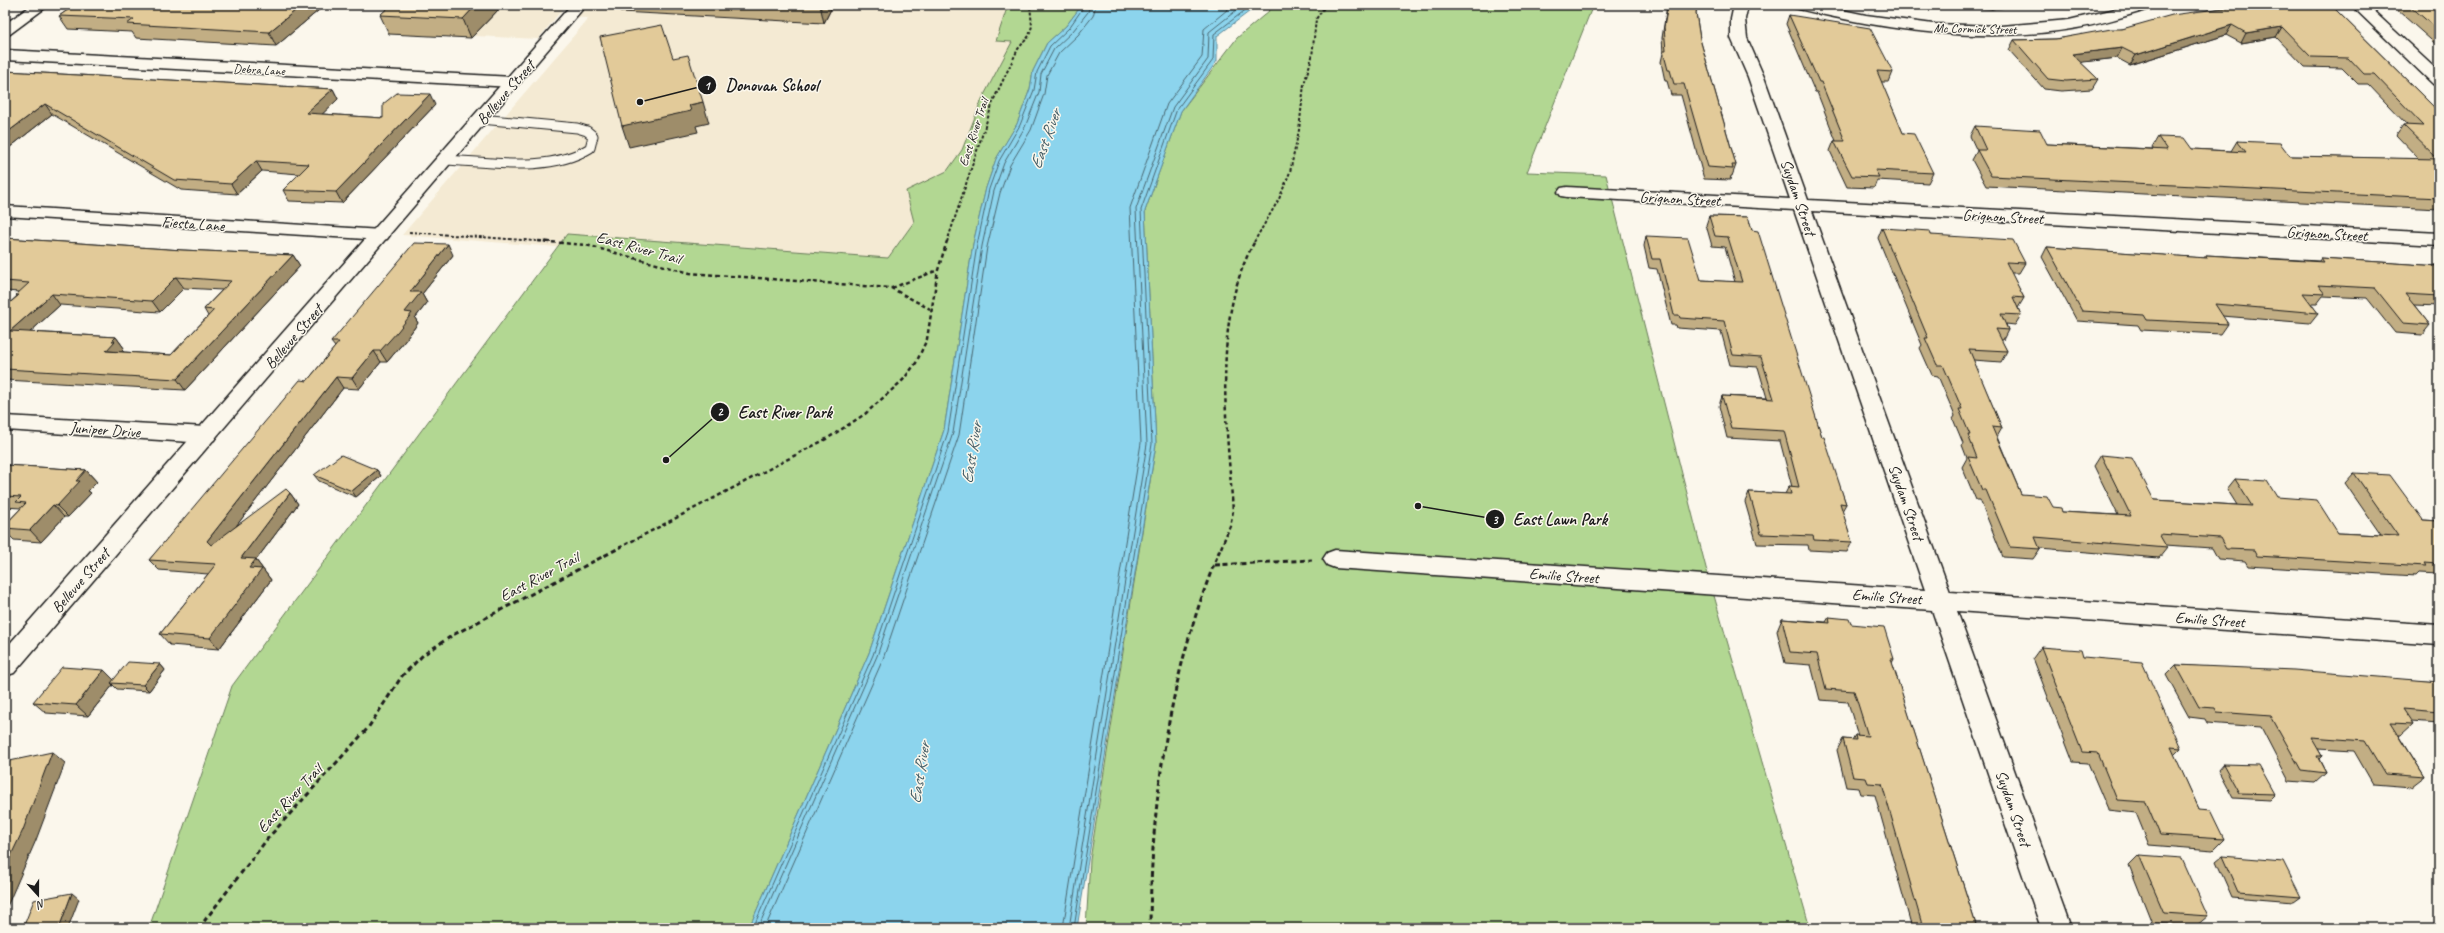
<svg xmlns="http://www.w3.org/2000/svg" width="2444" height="933" viewBox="0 0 2444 933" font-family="Caveat,sans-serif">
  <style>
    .built { fill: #f4ead3 }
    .green { fill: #b2d792; stroke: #677a57 }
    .water { fill: #8cd4ed; stroke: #5f8a99 }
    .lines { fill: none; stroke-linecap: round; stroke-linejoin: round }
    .shore { stroke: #496670; stroke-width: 1 }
    .service-casing { stroke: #1c1c1c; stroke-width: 11 }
    .minor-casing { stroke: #1c1c1c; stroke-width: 3 }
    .tertiary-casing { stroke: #1c1c1c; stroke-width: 3 }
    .path-far2 { stroke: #1c1c1c; stroke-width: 2; stroke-dasharray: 3 2; stroke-linecap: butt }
    .path-far1 { stroke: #1c1c1c; stroke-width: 2.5; stroke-dasharray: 4 3; stroke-linecap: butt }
    .path { stroke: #1c1c1c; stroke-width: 3; stroke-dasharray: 5 3.5; stroke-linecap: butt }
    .service { stroke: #fbf7ec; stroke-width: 9 }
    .minor { fill: #fbf7ec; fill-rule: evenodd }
    .tertiary { fill: #fbf7ec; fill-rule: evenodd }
    .wall { fill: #c2ae84; stroke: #1c1c1c; fill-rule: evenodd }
    .shaded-wall { fill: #9e8d6b; stroke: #1c1c1c }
    .building { fill: #e2ca99; stroke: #1c1c1c; fill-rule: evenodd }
    .labels { text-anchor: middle; stroke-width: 3; stroke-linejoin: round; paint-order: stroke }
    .far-street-label { font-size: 13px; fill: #1c1c1c; stroke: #fbf7ec }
    .street-label { font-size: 16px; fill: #1c1c1c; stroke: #fbf7ec }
    .water-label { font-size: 17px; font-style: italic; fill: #435c65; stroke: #fbf7ec }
    .leader { fill: none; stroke: #1c1c1c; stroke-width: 1.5 }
    .callout-dot { fill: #1c1c1c; stroke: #fbf7ec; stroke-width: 1.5 }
    .mark-label { font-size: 12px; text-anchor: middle; font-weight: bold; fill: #fff }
    .callout-label { font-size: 17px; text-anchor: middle; font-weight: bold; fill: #1c1c1c; stroke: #fbf7ec; stroke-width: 3; stroke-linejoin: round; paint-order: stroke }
  </style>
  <rect width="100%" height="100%" fill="#fbf7ec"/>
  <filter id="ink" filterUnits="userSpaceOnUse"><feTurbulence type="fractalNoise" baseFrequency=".025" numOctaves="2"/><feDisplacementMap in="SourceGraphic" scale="8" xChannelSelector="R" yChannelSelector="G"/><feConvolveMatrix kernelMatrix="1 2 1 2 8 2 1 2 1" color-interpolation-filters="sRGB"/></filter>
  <g filter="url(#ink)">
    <path class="built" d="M566,5L538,39L415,33L438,10L351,6Z
      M579,5H1008L997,41L1012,42L982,99L962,150L947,171L907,191L914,222L888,258L567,234L557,247L402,235L583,25L588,18L569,17Z"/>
    <path class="green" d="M1008,5H1082L1066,26L1047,43L1033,71L1030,89L1017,124L996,159L986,188L973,244L944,430L869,653L749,928H149L232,686L567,234L888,258L914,222L906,191L947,171L962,150L982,99L1012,42L996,41Z
      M1276,5H1593L1527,172L1606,175L1706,568L1810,928H1086L1090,860L1156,444L1145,211L1181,111L1237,38Z"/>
    <path class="water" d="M1082,5H1258L1217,36V61L1181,111L1145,211L1156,444L1077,928H749L869,653L944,430L973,244L986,188L996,159L1017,124L1030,89L1033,71L1047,43L1066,26Z"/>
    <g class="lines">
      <path class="shore" d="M753,928L873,655L948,432L977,245L989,189L999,161L1020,125L1034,90L1037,72L1050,46L1069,28L1085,5
        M758,928L877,656L953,433L982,246L994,191L1004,163L1025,127L1039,92L1041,74L1054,49L1073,31L1088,12L1090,5
        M765,928L883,659L959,435L987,247L1000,193L1010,165L1031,130L1044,94L1047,75L1059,53L1078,35L1093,16L1096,5
        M1063,928L1141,443L1130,208L1167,104L1202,57L1204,29L1233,5
        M1069,928L1147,444L1136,209L1173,107L1208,59L1209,32L1243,5
        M1074,928L1152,444L1141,210L1177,109L1213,60L1214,34L1252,5"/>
      <g class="service-casing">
        <path id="service" d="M446,160C492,162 549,173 590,148L593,136L587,131L577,128L481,119"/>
      </g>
      <g class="minor-casing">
        <path id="minor" d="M32,5H49L10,34L5,36V24Z
          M1734,5H1748L1745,19L1747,38L1764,77L1808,200L2439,233V245L1812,211L1950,592L2439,625V645L1957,611L2071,928H2041L1932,610L1335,568L1327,565L1323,559L1327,553L1335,550L1925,590L1794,210L1567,197L1561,196L1558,192L1561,188L1567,187L1790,199L1748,77L1731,38V19Z
          M1793,5H1819L1866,15L1933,24L2001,26L2069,20L2132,5H2155L2153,8C2126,16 2099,25 2071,29C1979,44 1884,30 1795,8Z
          M2351,5H2367L2439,72V86L2433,84Z
          M5,50L513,77L521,82L513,87L5,60Z
          M5,206L381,230L387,231L390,235L387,239L381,240L5,216Z
          M5,416L206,427L214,430L217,435L214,440L206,443L5,430Z"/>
      </g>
      <g class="tertiary-casing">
        <path id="tertiary" d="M571,5H586L14,673L5,676V649Z"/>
      </g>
      <path class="path-far2" d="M409,232L551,242
        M947,242L994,99L1018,49L1029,36L1032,26L1030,5
        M1254,242L1279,199L1290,172L1299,130L1304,84L1312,57L1316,19L1326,5"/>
      <path class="path-far1" d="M538,241L586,245L690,273L891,288L930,309
        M892,288L938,270
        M619,548L828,438L865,414L903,380L916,363L927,339L938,270L947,241
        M1221,548L1230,526L1233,511C1227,426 1211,318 1255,241"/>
      <path class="path" d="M1215,565L1312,560
        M199,928L268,838L368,728L402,676L423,655L453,635L621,547
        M1150,928C1151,798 1170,668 1221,547"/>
      <use href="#service" class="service"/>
      <use href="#minor" class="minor"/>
      <use href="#tertiary" class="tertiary"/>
    </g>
    <path class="wall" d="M75,5H325L276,46L136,38L132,32L68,29L59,16Z
      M391,5H513L509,9L500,8L471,38L389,34L380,15Z
      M618,5H833L824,23L621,12Z
      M1667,5H1697L1696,13L1700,39L1736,165L1732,176H1731L1730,180L1704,179L1681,95H1671L1667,81H1665L1661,62L1663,53L1662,38Z
      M1912,5H2024L1991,9Z
      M2227,5H2331L2439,112V209L1986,186L1972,160L1977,151L1970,136L1975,126L2047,144L2153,149L2152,147L2158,137L2192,149L2231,151L2237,141L2290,156L2419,159L2396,135L2403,125H2407L2368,84H2358L2342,68L2305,67L2276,37L2241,43L2226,35L2130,65L2117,58L2080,62L2098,79L2092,89L2061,91L2044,89L2009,50L2014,40L2056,39L2122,29L2226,7Z
      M2399,5H2439V47L2396,9Z
      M1789,15L1893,72L1889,82H1881L1903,133L1933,173L1928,183L1877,180L1874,188L1847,187L1830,151L1834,141H1836L1817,92H1815L1786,24Z
      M5,71L333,89L338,99L322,114L383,118L435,105L342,203L289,201L283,190L299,174L262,171L237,194L181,190L52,114L5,151Z
      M1709,216L1748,217L1822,437L1846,504L1842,511L1852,542L1847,552L1809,550L1808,545L1757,544L1745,502L1749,492L1785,494L1789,486L1792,487L1780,441L1727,438L1719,406L1722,396L1767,398L1758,367L1730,365L1721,331L1677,328L1676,325H1671L1657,269L1649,268L1644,246L1646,236L1701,280L1735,282L1725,247L1712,246L1706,225Z
      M1882,228L1931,235L2025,263L2019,273H2011L2024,298L2018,308L2021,315L2015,325L2006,324L2008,330L2003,340H2001L2007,351L2001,362L1973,360L2002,428L1997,437L2021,494L2062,512L2118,515L2094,466L2101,455L2154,500L2237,505L2227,489L2235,479L2277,497L2338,533L2381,535L2345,483L2354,473L2423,520L2439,521V574L2419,573L2416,576L2248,566L2245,561L2218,559L2212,548L2165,545L2167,548L2159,558L2040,548V549L2033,559L2003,557L1980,500H1976L1962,467L1967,458L1962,445L1963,443L1953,419L1955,416L1938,376L1932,375L1920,348L1922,345L1878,238Z
      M5,238L182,250L293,255L300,266L185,390L5,380V307L17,296L16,295L19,292L5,291ZM184,288L222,290L204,309L208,316L171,355L124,352L122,350L124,348L116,337L30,332L60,305L160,312Z
      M2047,247L2204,258L2206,255L2319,261L2321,258L2439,266V306L2414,305L2430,325L2422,335L2395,333L2367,298L2323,296L2317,304H2311L2318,313L2310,323L2222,316L2228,324L2221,334L2141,330L2138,325L2077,321L2042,257Z
      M453,255L422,294L427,303L415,318L418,323L404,342L387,362H381L359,389L343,388L236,526L290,493L298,504L256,560L271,580L219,649L170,645L160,634L208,574L159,570L149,560L307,381L335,347L331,342Z
      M5,465L86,470L97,482L88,491L91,493L68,517H64L41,542L14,540L5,531V525L21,508L5,507Z
      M377,470L381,476L356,497L319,481L314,475Z
      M1829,617L1851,624L1894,659L1892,663L1977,928H1912L1875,795L1861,794L1859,788L1846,787L1837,750L1843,739L1852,740L1855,735L1858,736L1848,702L1820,700L1811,665L1785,663L1777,631L1782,619L1826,622Z
      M2041,647L2083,657L2181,748L2174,755L2199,809L2224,839L2213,850L2149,845L2136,813L2108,810L2088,763L2073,762L2033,658Z
      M160,664L165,670L149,691L117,689L113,685L88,716L46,713L33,702L114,680Z
      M2176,665L2439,682V723L2411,721L2413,724L2401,735H2399L2425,777L2412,787L2373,784L2354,751L2318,749L2322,756L2319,759L2326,773L2315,783L2289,781L2261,727L2207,723L2205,719L2189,717L2166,675Z
      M2223,764L2275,794L2269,800L2233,798L2218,770Z
      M2139,855L2208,916L2196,926L2152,923L2129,865Z
      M2222,856L2301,897L2294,902L2232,897L2216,861Z"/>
    <path class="shaded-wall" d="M302,5H325L276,46L269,32Z
      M476,5H498L500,8L471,38L463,19Z
      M508,5H513L509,9Z
      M820,5H833L824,23Z
      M1992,5H2024L1991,9Z
      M2232,25L2226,35L2130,65L2136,55Z
      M2282,27L2276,37L2241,43L2246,33Z
      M2122,48L2117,58L2067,64L2072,54Z
      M333,89L338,99L312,124L306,113Z
      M430,94L435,105L342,203L336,192Z
      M703,102L709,123L696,126L698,132L629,147L622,126L689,105Z
      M45,104L52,114L5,151V134Z
      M256,161L262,171L237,194L231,184Z
      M448,244L453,255L422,294L427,303L415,318L418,323L404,342L387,362L380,351L405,312L410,292Z
      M293,255L300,266L185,390L177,379Z
      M176,277L184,288L160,312L152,301Z
      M52,294L60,305L19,342L10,331Z
      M116,337L124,348L122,350L124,352L106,351L112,341Z
      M374,351L381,362L359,389L352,378Z
      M336,377L343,388L216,552L207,541Z
      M86,470L97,482L88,491L91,493L68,517L57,506L76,481Z
      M377,470L381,476L356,497L352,491Z
      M290,493L298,504L256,560L271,580L219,649L210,638L241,558Z
      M53,505L64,517L41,542L30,530Z
      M160,664L165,670L149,691L143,685Z
      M104,670L116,682L111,683L113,685L88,716L76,705Z
      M52,752L65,763L36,840L5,911V868Z
      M72,893L79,899L68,928H59Z"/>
    <path class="building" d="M75,5H302L269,32L127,24L134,19L59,16Z
      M391,5H476L463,19L380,15Z
      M1668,5H1697L1696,13L1700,39L1736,165H1732L1733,169L1708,167L1684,84H1674L1670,70H1668L1663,51H1666L1664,27Z
      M2228,5H2331L2439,112V198L1991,176L1977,150H1986L1975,126L2040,130L2047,144L2167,150L2158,137L2184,138L2192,149L2246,152L2237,141L2280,143L2290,156L2438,159L2403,125L2424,126L2374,74H2364L2349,58L2311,57L2282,27L2246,33L2232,25L2136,55L2122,48L2072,54L2098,79L2066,81L2048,79L2014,40L2056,39L2111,29H2122L2172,15L2231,7Z
      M2409,5H2439V31Z
      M1789,15L1870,28L1893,72L1877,71L1903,133L1914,134L1933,173L1875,170L1879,177L1852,176L1834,141H1845L1821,82H1819Z
      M662,25L673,58L688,55L703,102L689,105L691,111L622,126L600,37Z
      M5,71L333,89L306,113L383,118V104L397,93L430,94L336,192L283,190L309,164L256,161L231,184L174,180L45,104L5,134Z
      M1709,216L1748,217L1752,230L1758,231L1822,437H1824L1846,504L1840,503L1852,542L1814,540L1813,536L1761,534L1749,492L1791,494L1789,486L1799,487L1784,431L1731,428L1722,396L1774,399L1761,357L1733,355L1724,321L1680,318L1679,315H1674L1660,259H1652L1646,236L1688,238L1701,280L1742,282L1728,237L1715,236Z
      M1882,228L1930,231L1931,235L2013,240L2025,263L2006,262L2024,298L2013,297L2021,315L2001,314L2008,330L1996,329L2007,351L1969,349L2002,428L1992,427L2021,494L2047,496L2053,507L2061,508L2062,512L2131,516L2101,455L2132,458L2154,500L2252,506L2235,479L2267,481L2277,497L2317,500L2338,533L2398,536L2354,473L2390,475L2423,520L2439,521V564L2424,563L2426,566L2257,556L2254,550L2226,549L2220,538L2159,534L2167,548L2035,537L2040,549L2010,547L1986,490H1982L1968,457L1977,458L1968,435H1970L1959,409H1962L1943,365H1937L1925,338H1928Z
      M5,238L182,250L293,255L177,379L5,369V307L19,295H16L29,283L5,281ZM176,277L231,281L204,309L214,310L171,355L106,351L115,341H112L116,337L10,331L52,294L152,301Z
      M414,243L448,244L410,292H421L405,312L412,313L398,331L380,351H374L352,378L336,377L207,541L211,545L286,489L290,493L241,558L256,559L249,568L262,569L210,638L160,634L216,564L149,560L300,380L307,381L339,342H331Z
      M2047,247L2207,258L2206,255L2324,262L2321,258L2439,266V296L2405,294L2430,325L2403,323L2375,288L2318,285L2325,294L2303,293L2318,313L2215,304L2228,324L2147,320L2144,315L2082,311Z
      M341,455L377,470L352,491L314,475Z
      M5,465L86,470L76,481H80L57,506L53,505L30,530L5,528V525L26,503L16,502L21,497L5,496Z
      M1829,617L1849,619L1851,624L1884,627L1894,659H1891L1977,928H1923L1882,784L1868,783L1866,778L1853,777L1843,739L1856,740L1855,735L1868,736L1854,691L1826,689L1817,654L1790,652L1782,619L1830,623Z
      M2041,647L2081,650L2083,657L2142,662L2181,748L2171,747L2199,809L2210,810L2224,839L2160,835L2146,802L2117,800L2098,753L2082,752Z
      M128,662L160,664L143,685L111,683Z
      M2176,665L2294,670L2439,682V712L2403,709L2413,724L2391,723L2425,777L2385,774L2365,741L2311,737L2322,756H2317L2326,773L2301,770L2271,716L2217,712L2215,708L2199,707Z
      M62,667L104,670L76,705L33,702Z
      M52,752L23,830L5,868V762Z
      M2223,764L2259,765L2275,794L2239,793Z
      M2139,855L2182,858L2208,916L2164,913Z
      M2222,856L2283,861L2301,897L2238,892Z
      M72,893L59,928H23L34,900Z"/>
  </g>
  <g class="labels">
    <g class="far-street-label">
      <text transform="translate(1975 28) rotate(1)" y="5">Mc Cormick Street</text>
      <text transform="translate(259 69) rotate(3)" y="5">Debra Lane</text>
      <text transform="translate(973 132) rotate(-72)" y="5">East River Trail</text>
    </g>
    <g class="street-label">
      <text transform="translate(505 92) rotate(-49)" y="6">Bellevue Street</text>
      <text transform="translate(1799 197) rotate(71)" y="6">Suydam Street</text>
      <text transform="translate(1680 198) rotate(3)" y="6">Grignon Street</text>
      <text transform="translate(2003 216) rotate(3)" y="6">Grignon Street</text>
      <text transform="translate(193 223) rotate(4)" y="6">Fiesta Lane</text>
      <text transform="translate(2327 233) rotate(3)" y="6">Grignon Street</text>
      <text transform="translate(639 247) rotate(15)" y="6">East River Trail</text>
      <text transform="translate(293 336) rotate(-49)" y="6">Bellevue Street</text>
      <text transform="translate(105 429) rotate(4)" y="6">Juniper Drive</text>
      <text transform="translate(1907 502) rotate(71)" y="6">Suydam Street</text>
      <text transform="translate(1564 575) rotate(4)" y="6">Emilie Street</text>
      <text transform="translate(539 576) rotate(-28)" y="6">East River Trail</text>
      <text transform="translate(80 580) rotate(-49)" y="6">Bellevue Street</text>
      <text transform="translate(1887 596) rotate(4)" y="6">Emilie Street</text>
      <text transform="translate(2210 619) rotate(4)" y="6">Emilie Street</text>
      <text transform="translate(289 798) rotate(-47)" y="6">East River Trail</text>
      <text transform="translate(2014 808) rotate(71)" y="6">Suydam Street</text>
    </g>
    <g class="water-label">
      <text transform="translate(1045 139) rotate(-70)" y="6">East River</text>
      <text transform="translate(971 453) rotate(-81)" y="6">East River</text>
      <text transform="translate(919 773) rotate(-81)" y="6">East River</text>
    </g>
  </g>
  <path class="leader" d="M640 102L707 85M666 460L720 412M1418 506L1495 519"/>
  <g class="callout-dot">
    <circle cx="640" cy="102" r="4"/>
    <circle cx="666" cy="460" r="4"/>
    <circle cx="1418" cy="506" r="4"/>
    <circle cx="707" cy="85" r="10"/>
    <circle cx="720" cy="412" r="10"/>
    <circle cx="1495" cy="519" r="10"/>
  </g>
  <g class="mark-label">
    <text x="707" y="90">1</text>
    <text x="720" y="416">2</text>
    <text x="1495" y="524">3</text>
  </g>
  <g class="callout-label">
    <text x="772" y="91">Donovan School</text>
    <text x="785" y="418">East River Park</text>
    <text x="1560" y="525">East Lawn Park</text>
  </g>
  <rect width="2444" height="933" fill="none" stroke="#fbf7ec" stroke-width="20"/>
  <rect x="10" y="10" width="2424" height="913" fill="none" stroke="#1c1c1c" stroke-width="1.5" filter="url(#ink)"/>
  <g transform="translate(38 895) rotate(159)" stroke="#fbf7ec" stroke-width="3" paint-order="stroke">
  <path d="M0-3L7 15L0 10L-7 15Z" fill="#1c1c1c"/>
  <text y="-6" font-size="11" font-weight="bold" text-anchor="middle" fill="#1c1c1c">N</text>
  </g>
</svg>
